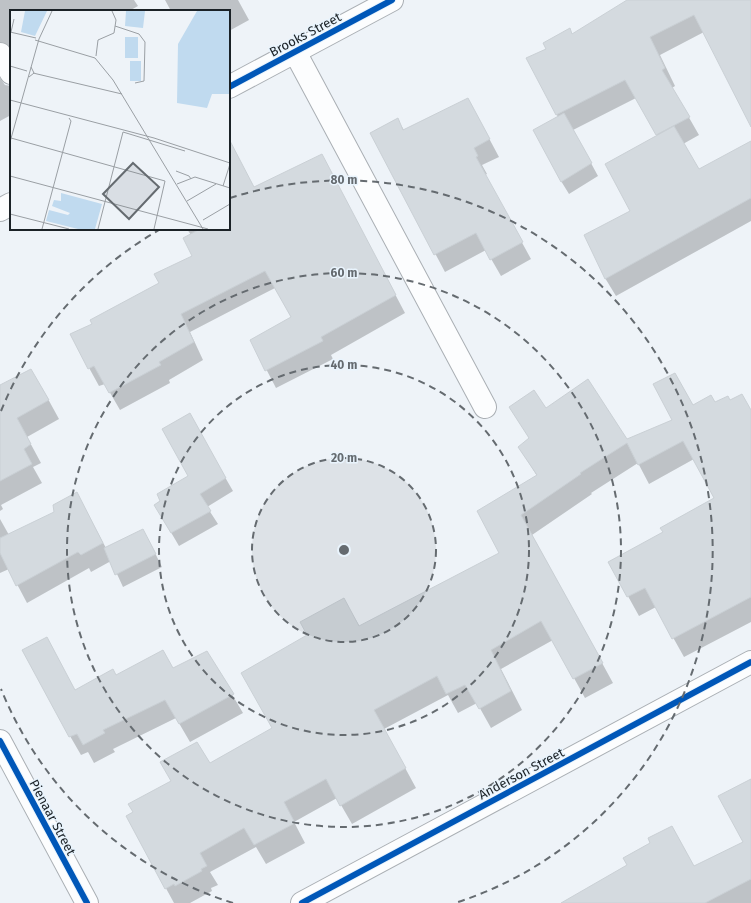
<svg xmlns="http://www.w3.org/2000/svg" width="751" height="903" viewBox="0 0 751 903" font-family="'Fira Sans',sans-serif">
  <style>
    .shadow { fill: #0003 }
    .building { fill: #d4dadf; stroke: #cad0d5 }
    .lines { fill: none; stroke-linecap: round; stroke-linejoin: round }
    .minor-casing { stroke: #aaafb4; stroke-width: 24 }
    .minor { stroke: #fcfdfe; stroke-width: 22 }
    .cycleway-casing { stroke: #e9f4fd; stroke-width: 8 }
    .cycleway { stroke: #0057b8; stroke-width: 6 }
    .ring { fill: none; stroke: #656b70; stroke-width: 2; stroke-dasharray: 7 5 }
    .labels { text-anchor: middle; stroke-width: 3; stroke-linejoin: round; paint-order: stroke }
    .street-label { font-size: 13px; fill: #1b2227; stroke: #e9f4fd }
    .inset-road { fill: none; stroke: #9a9fa4; stroke-width: 1 }
    .view { fill: #656b70; fill-opacity: 0.15; stroke: #656b70; stroke-width: 2 }
    .inset-edge { fill: none; stroke: #1b2227; stroke-width: 2 }
    .centre { fill: #656b70; stroke: #e9f4fd; stroke-width: 2 }
    .ring-label { font-size: 12px; text-anchor: middle; font-weight: bold; fill: #656b70; stroke: #e9f4fd; stroke-width: 3; stroke-linejoin: round; paint-order: stroke }
  </style>
  <rect width="100%" height="100%" fill="#eef3f8"/>
  <path class="shadow" d="M0,0H134L138,6L129,11H11V60L0,66Z
    M165,0H238L249,20L229,31V11H171Z
    M629,0H751V124L704,32L660,55L675,86L672,88L699,135L683,144L701,174L751,142V221L616,296L605,278L658,136L636,98L573,130L598,176L569,194L561,181L558,117L528,59L572,35Z
    M0,78L5,85L11,86V115L0,121Z
    M468,99L499,157L482,165L487,174L485,175L531,259L501,276L486,250L445,272L371,133L397,119L404,130Z
    M331,173L405,313L331,355L333,359L276,388L251,340L292,318L275,288L190,332L203,360L169,380L170,383L120,410L105,384L99,386L71,335L93,325L160,284L194,256L191,235L187,229H229V176L254,188Z
    M0,386L42,388L59,419L27,437L41,463L33,467L42,483L1,505L3,509L0,511Z
    M730,402L751,411V622L684,657L656,607L639,616L609,562L664,533L715,499L694,459L649,484L638,463L591,493L592,494L532,535L613,683L585,698L553,640L501,669L522,710L491,728L477,703L458,713L448,695L384,729L416,788L352,824L337,798L294,822L305,843L266,864L256,847L210,872L218,885L211,888L212,891L190,903H174L127,817L209,764L273,728L308,636L344,600L360,627L501,554L537,476L519,447L530,439L510,407L546,409L627,440L673,420L693,406Z
    M189,415L233,491L207,507L218,524L179,546L155,505L189,476Z
    M77,494L106,548L150,543L162,567L123,587L111,561L91,572L89,568L27,603L9,569L0,573V519L9,535L55,513Z
    M207,652L243,713L190,742L176,718L113,749L115,752L94,763L88,752L81,755L70,736L75,691L116,676L173,669Z
    M751,791V903H573L628,865L672,827L694,867L744,842Z"/>
  <path class="building" d="M627,0H751V127L694,15L650,37L665,68L662,70L690,117L656,135L625,80L556,115L526,58L546,49L543,43L570,28L572,34Z
    M468,98L490,139L474,148L478,156L476,157L523,242L490,260L476,233L434,255L370,133L398,118L403,130Z
    M564,113L592,163L561,182L533,130Z
    M674,126L699,169L751,141V198L605,279L584,235L630,211L605,164Z
    M229,139L254,187L322,154L396,295L321,337L323,341L265,371L250,340L291,317L265,271L181,314L194,342L159,362L161,365L109,393L94,366L88,369L70,334L92,324L90,320L159,283L154,274L192,256L183,238L200,229H229Z
    M31,369L49,400L17,418L31,444L24,449L32,464L0,481V385Z
    M675,373L693,405L711,395L715,402L728,396L730,400L742,394L751,410V597L672,639L645,588L627,597L608,562L663,532L660,528L714,498L683,441L638,465L627,443L580,473L581,474L521,515L603,663L573,679L541,621L491,650L511,691L479,709L465,685L446,694L437,676L374,710L406,768L340,806L326,779L284,802L295,823L254,845L244,828L200,853L207,866L201,869L202,871L175,886L174,884L165,889L126,816L133,812L128,804L171,781L160,762L197,742L210,763L272,728L241,673L307,635L300,622L344,598L359,626L499,553L477,511L537,475L518,447L529,438L509,407L534,390L546,408L588,379L627,439L672,420L653,384Z
    M190,413L226,478L200,494L211,511L171,533L154,505L160,501L157,494L188,476L162,429Z
    M77,492L103,543L81,555L78,552L16,586L0,553V538L54,512L53,505Z
    M143,529L156,554L115,575L104,548Z
    M47,637L75,690L113,669L116,675L163,650L173,668L207,651L234,694L179,724L165,700L103,730L105,733L83,745L77,734L69,737L22,650Z
    M751,779V879L705,903H561L627,865L623,858L650,843L648,838L672,826L694,866L743,842L718,796Z"/>
  <g class="lines">
    <g class="minor-casing">
      <path id="minor" d="M295,52L485,407
        M0,54L11,73
        M229,87L392,0
        M0,210L11,204
        M0,741L87,903
        M302,903L751,662"/>
    </g>
    <use href="#minor" class="minor"/>
    <g class="cycleway-casing">
      <path id="cycleway" d="M229,87L392,0
        M0,741L87,903
        M302,903L751,662"/>
    </g>
    <use href="#cycleway" class="cycleway"/>
  </g>
  <circle cx="344" cy="550" r="92" fill="#656b70" fill-opacity=".12"/>
  <g class="ring">
    <circle cx="344" cy="550" r="92"/>
    <circle cx="344" cy="550" r="185"/>
    <circle cx="344" cy="550" r="277"/>
    <path d="M233 903A370 370 0 0 1 1 689M1 411A370 370 0 0 1 159 230M230 198A370 370 0 1 1 455 903"/>
  </g>
  <g class="labels">
    <g class="street-label">
      <text transform="translate(305 34) rotate(-28)" y="5">Brooks Street</text>
      <text transform="translate(521 773) rotate(-28)" y="5">Anderson Street</text>
      <text transform="translate(53 817) rotate(62)" y="5">Pienaar Street</text>
    </g>
  </g>
  <g transform="translate(10 10)">
    <rect width="220" height="220" fill="#eef3f8"/>
    <path d="M15,1H37L25,26L11,22ZM116,1H135L133,18L115,16ZM187,1H220V84H202L197,98L167,93L168,34ZM115,27H128V48H115ZM120,51H131V71H120ZM51,183L92,194L85,219H68L36,211L39,200L58,205L60,203L42,196L44,190L51,191Z" fill="#c0daef"/>
    <path class="inset-road" d="M105,16L129,24L135,32L134,71L125,73M0,22L26,28M1,22L4,9M25,30L85,48L103,70L193,219M86,46L88,30L104,23L106,10L102,1M0,56L17,61M23,63L112,84M19,67L24,63L21,57M0,90L144,128L220,153M113,122L175,141M1,128L155,171L144,219M0,132L29,29L42,1M166,161L179,166L181,169M0,166L198,219M167,174L185,167L220,178M213,176L220,154M177,191L206,174M0,204L59,219M193,210L220,194M32,219L61,111L59,108M88,219L113,122"/>
    <path class="view" d="M123,153L149,177L119,209L93,184Z"/>
    <rect width="220" height="220" class="inset-edge"/>
  </g>
  <circle cx="344" cy="550" r="6" class="centre"/>
  <g class="ring-label">
    <text x="344" y="184">80 m</text>
    <text x="344" y="277">60 m</text>
    <text x="344" y="369">40 m</text>
    <text x="344" y="462">20 m</text>
  </g>
</svg>
